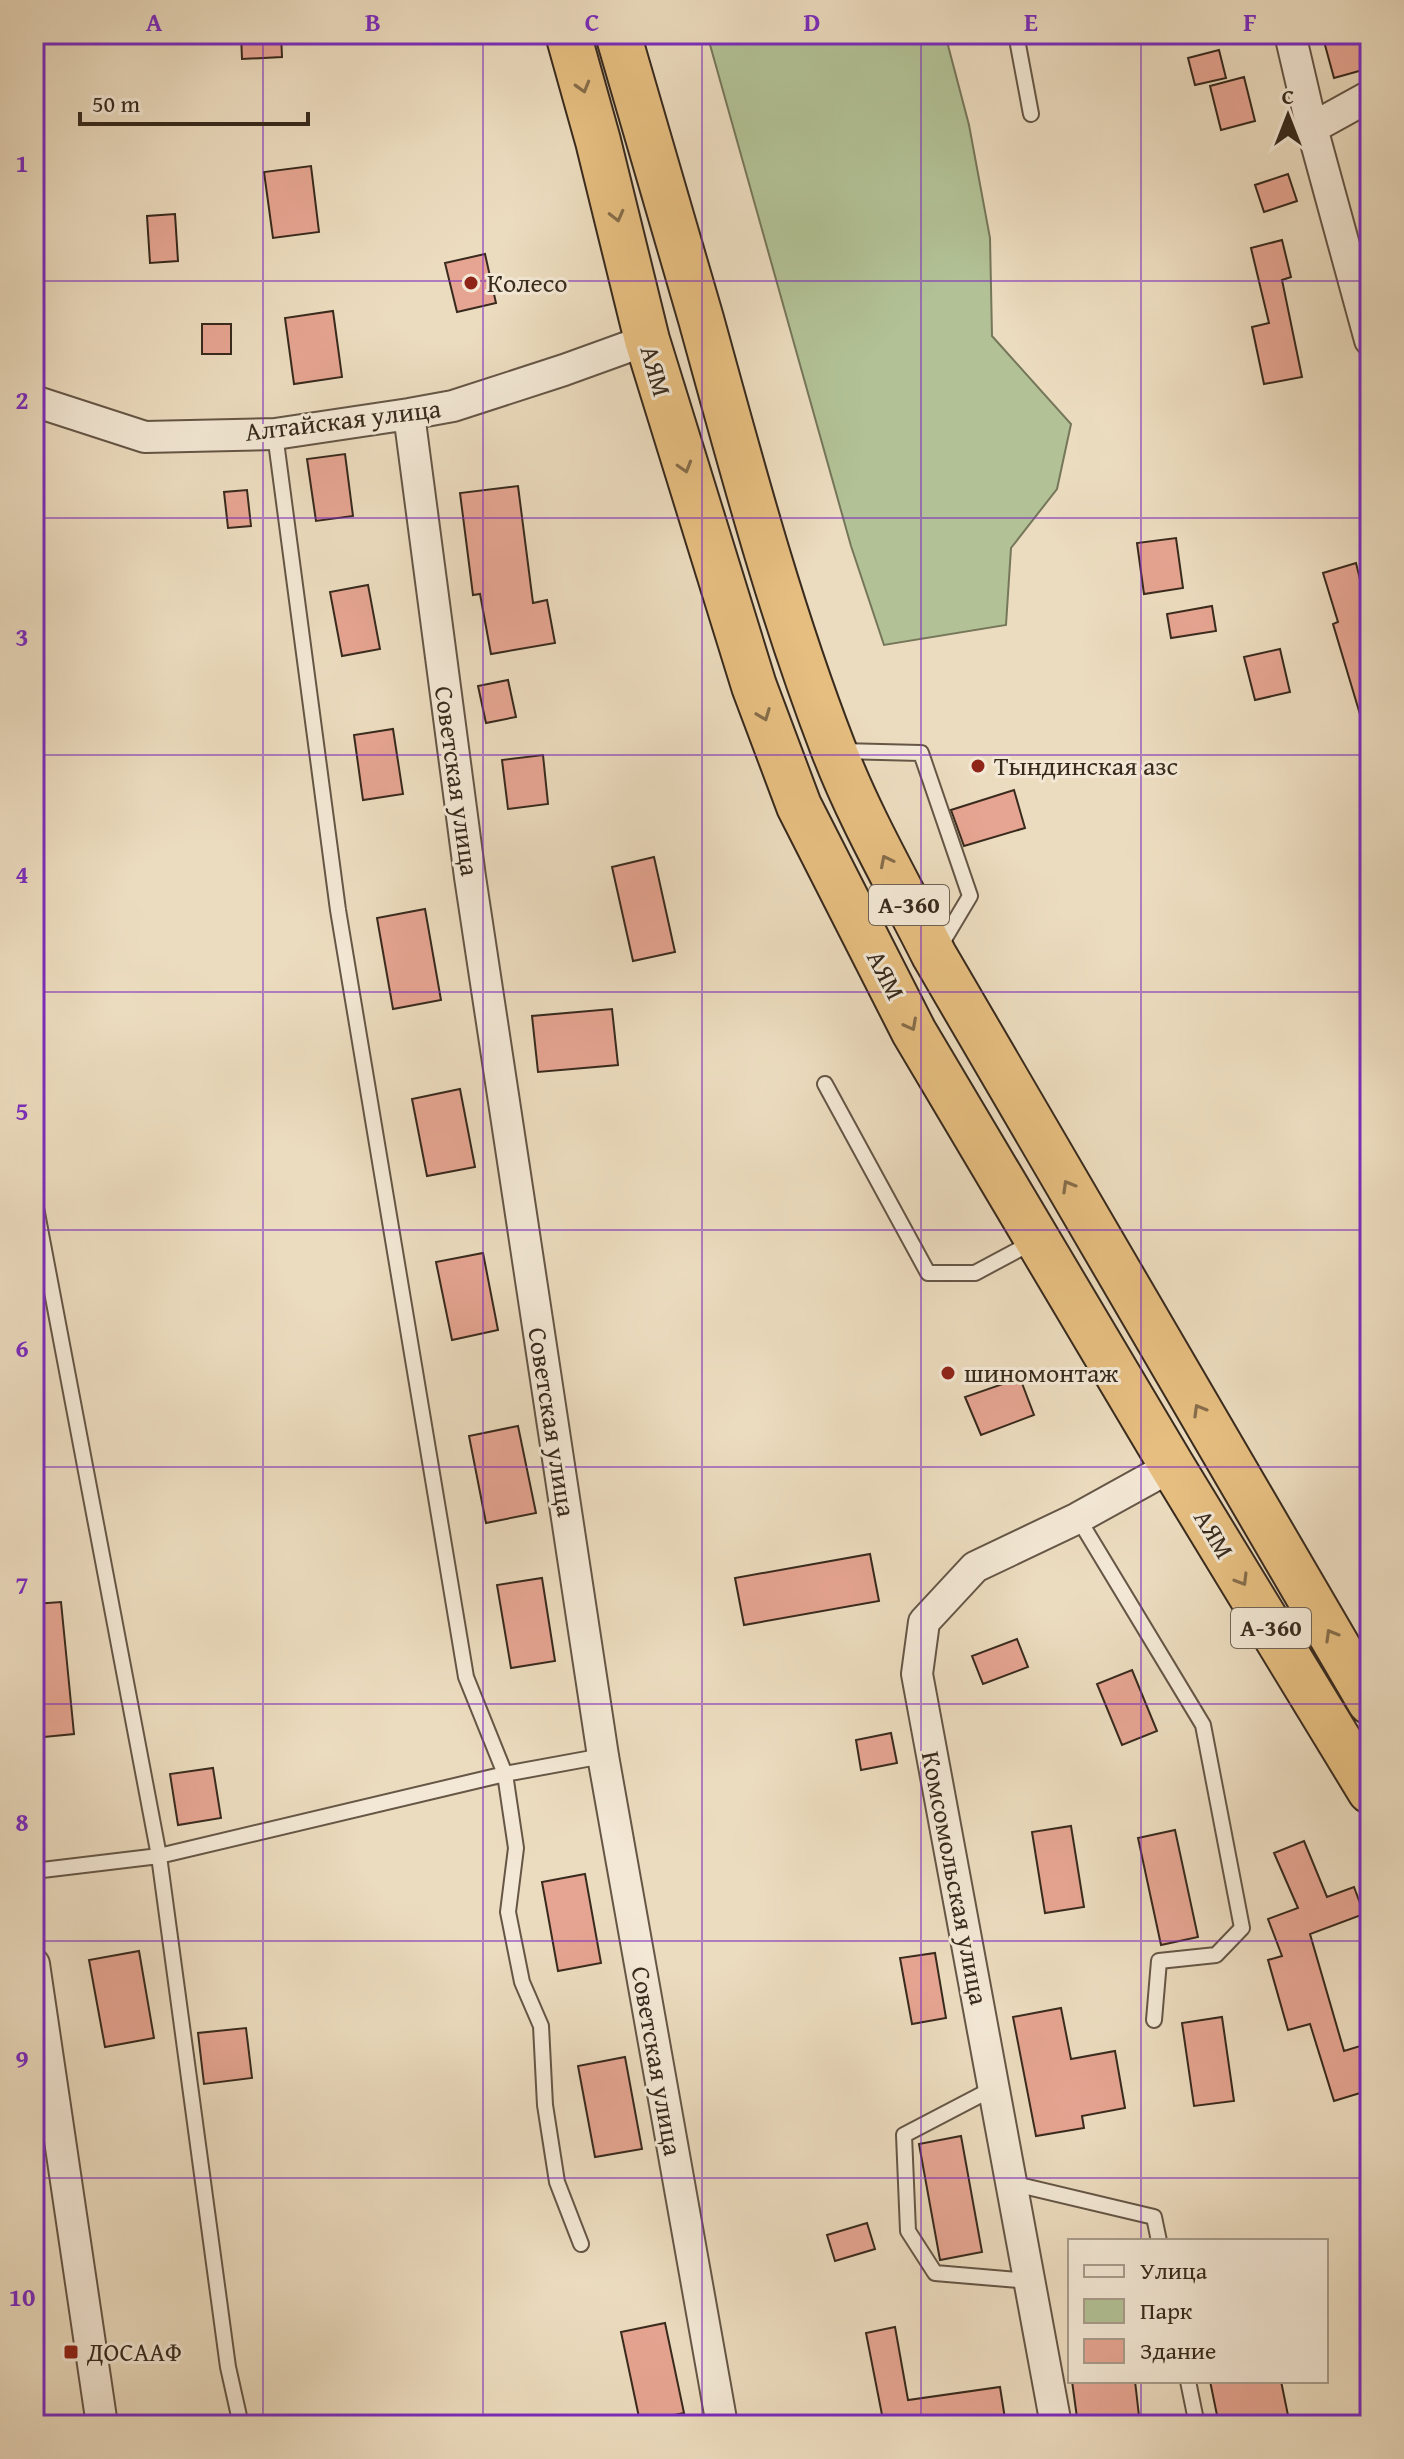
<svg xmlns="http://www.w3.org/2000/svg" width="1404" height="2459" viewBox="0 0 1404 2459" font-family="'Gentium Book Plus',serif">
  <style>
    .green { fill: #b2c296; stroke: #75765a; stroke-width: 2 }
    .building { fill: #e6a592; stroke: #382a1d; stroke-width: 2 }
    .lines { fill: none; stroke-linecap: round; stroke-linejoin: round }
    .lane-casing { stroke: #655646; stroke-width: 18 }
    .street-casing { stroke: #655646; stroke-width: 34 }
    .highway-casing { stroke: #382a1d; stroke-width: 48 }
    .lane { stroke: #f3e8d5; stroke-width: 14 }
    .street { stroke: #f3e8d5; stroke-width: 30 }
    .highway { stroke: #e6be80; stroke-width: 44 }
    .oneway { stroke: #866d4a }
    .grid { fill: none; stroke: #7b2cbf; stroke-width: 2; stroke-opacity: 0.55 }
    .poi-dot { fill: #8f2418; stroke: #f3e8d5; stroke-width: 3 }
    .labels { text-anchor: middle; stroke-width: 6; stroke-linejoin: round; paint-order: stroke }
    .shield { fill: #f3e8d5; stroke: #706354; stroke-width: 2 }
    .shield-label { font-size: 24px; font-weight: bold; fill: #382a1d }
    .poi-label { font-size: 26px; fill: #382a1d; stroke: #f3e8d5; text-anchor: start }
    .street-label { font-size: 26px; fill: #382a1d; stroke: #f3e8d5 }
    .neatline { fill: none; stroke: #7b2cbf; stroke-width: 3 }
    .grid-label { font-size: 26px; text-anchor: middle; font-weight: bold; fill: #7b2cbf }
  </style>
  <rect width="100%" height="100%" fill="#ecdcbf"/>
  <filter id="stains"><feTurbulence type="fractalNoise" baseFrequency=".0025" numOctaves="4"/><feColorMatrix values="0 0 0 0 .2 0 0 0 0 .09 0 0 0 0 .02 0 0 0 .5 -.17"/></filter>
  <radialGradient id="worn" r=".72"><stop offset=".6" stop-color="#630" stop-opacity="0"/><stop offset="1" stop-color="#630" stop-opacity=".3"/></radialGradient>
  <path class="green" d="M707,34H945L969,125L990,238L992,336L1071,424L1057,489L1011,548L1006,625L884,645L851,546Z"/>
  <path class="building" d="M241,34H281L282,57L242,59Z
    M1322,34H1370V68L1334,78Z
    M1219,50L1226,78L1195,85L1188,58Z
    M1244,77L1255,121L1221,130L1210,86Z
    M311,166L319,232L273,238L264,172Z
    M1288,174L1297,201L1264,212L1255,185Z
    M175,214L178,261L150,263L147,216Z
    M1282,240L1291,277L1282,280L1302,377L1264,384L1252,327L1269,323L1251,248Z
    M485,254L496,303L457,312L445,263Z
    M333,311L342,377L294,384L285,318Z
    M202,324H231V354H202Z
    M345,454L353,516L316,521L307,459Z
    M518,486L533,603L547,600L555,643L491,654L480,594L473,595L460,493Z
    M247,490L251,526L228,528L224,492Z
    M1176,538L1183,588L1144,594L1137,543Z
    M1356,563L1370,620V720L1362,721L1333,624L1338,622L1323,573Z
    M368,585L380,649L342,656L330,592Z
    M1212,606L1216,631L1171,638L1167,614Z
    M1280,649L1290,692L1255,700L1244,657Z
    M508,680L516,717L486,723L478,686Z
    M393,729L403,794L363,800L354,735Z
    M543,755L548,804L508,809L502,760Z
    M1014,790L1025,828L964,846L951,810Z
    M654,857L675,952L633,961L612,867Z
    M425,909L441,1000L393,1009L377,918Z
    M612,1009L618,1065L538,1072L532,1016Z
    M460,1089L475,1167L427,1176L412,1099Z
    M483,1253L498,1330L452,1340L436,1262Z
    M1020,1378L1034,1415L981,1435L965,1397Z
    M518,1426L536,1513L486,1523L469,1436Z
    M870,1554L879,1601L744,1625L735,1578Z
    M542,1578L555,1661L511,1668L497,1585Z
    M61,1602L74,1734L34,1738V1604Z
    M1017,1639L1028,1667L983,1684L972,1656Z
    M1132,1670L1157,1731L1122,1745L1097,1684Z
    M891,1733L897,1763L861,1770L856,1740Z
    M213,1768L221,1818L178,1825L170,1774Z
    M1071,1826L1084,1907L1045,1913L1032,1832Z
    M1175,1830L1198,1937L1161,1945L1138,1838Z
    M1304,1841L1327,1897L1354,1887L1364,1914L1310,1934L1344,2051L1370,2043V2090L1334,2101L1310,2024L1288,2030L1268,1960L1282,1956L1268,1919L1298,1908L1274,1853Z
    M585,1874L601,1963L558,1971L542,1882Z
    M139,1951L154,2038L105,2047L89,1960Z
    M935,1953L946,2018L912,2024L900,1958Z
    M1061,2008L1071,2059L1115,2051L1125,2108L1082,2116L1084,2128L1036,2136L1013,2017Z
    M1222,2017L1234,2101L1194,2106L1182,2023Z
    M246,2028L252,2078L204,2084L198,2033Z
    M625,2057L642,2149L595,2157L578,2066Z
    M961,2136L982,2252L940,2260L919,2144Z
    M867,2223L875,2249L835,2261L827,2235Z
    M665,2323L684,2413L640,2422L621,2332Z
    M895,2327L908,2400L1000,2387L1006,2425H884L866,2333Z
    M1072,2381H1135L1140,2425H1078Z
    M1210,2381H1281L1290,2425H1219Z"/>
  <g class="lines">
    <g class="lane-casing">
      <path id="lane" d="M1016,34L1031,114
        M275,434L338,910L466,1677L505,1774L516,1848L508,1912L522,1982L541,2026L545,2105L557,2182L581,2244
        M841,751L921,753L970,896L939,948
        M825,1084L928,1273H975L1033,1242
        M34,1197L159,1856L228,2367L241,2425
        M1078,1518L1203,1725L1242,1928L1216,1955L1159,1961L1154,2020
        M34,1871L159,1856L505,1774L603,1756
        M994,2088L904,2135L908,2231L935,2273L1029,2281
        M1011,2183L1154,2217L1159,2241
        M1188,2381L1197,2425"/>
    </g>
    <g class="street-casing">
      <path id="street" d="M1290,34L1312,128L1370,340
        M1312,128L1370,96
        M34,401L145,437L275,434L409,414L453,406L564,370L647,340
        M409,414L470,877L603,1756L722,2425
        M34,1964L102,2425
        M1056,2425L917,1674L924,1622L975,1567L1078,1518L1172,1466"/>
    </g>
    <g class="highway-casing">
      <path id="highway" d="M568,34L598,141L647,340L754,686L799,806L914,1032L1172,1466L1370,1791
        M618,34C646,129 674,224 701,319C741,464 779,608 833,748C860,819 900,887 934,955L1370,1702"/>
    </g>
    <use href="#lane" class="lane"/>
    <use href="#street" class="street"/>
    <use href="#highway" class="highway"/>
  </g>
  <defs><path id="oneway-chevron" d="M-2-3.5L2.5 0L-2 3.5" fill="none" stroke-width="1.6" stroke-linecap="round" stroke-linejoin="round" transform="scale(2)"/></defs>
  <g class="oneway">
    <use href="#oneway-chevron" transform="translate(583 87) rotate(74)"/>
    <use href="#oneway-chevron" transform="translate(617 216) rotate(76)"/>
    <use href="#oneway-chevron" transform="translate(685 467) rotate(73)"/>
    <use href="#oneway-chevron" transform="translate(764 715) rotate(69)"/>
    <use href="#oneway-chevron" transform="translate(886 861) rotate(-117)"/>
    <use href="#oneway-chevron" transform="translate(911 1025) rotate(62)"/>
    <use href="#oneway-chevron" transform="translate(1068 1186) rotate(-120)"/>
    <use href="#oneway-chevron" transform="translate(1199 1410) rotate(-120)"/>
    <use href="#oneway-chevron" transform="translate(1242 1580) rotate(59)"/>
    <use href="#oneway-chevron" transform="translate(1331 1635) rotate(-120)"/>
  </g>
  <path class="grid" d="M263,34V2425M483,34V2425M702,34V2425M921,34V2425M1141,34V2241M34,281H1370M34,518H1370M34,755H1370M34,992H1370M34,1230H1370M34,1467H1370M34,1704H1370M34,1941H1370M34,2178H1370M1141,2381V2425"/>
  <g class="poi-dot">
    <circle cx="471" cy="283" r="8"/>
    <circle cx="978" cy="766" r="8"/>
    <circle cx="948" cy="1373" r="8"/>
    <rect x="63" y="2344" width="16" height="16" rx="4"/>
  </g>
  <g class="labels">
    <g class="shield">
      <rect x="869" y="885" width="80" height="40" rx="6"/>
      <rect x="1231" y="1608" width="80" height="40" rx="6"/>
    </g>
    <g class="shield-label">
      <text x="909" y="913">А-360</text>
      <text x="1271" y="1636">А-360</text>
    </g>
    <g class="poi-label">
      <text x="487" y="292">Колесо</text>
      <text x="994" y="775">Тындинская азс</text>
      <text x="964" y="1382">шиномонтаж</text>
      <text x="87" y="2361">ДОСААФ</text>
    </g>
    <g class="street-label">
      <text transform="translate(656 371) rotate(74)" y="9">АЯМ</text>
      <text transform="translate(343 420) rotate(-7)" y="9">Алтайская улица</text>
      <text transform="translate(457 781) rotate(82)" y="9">Советская улица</text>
      <text transform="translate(886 975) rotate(63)" y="9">АЯМ</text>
      <text transform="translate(552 1422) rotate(81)" y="9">Советская улица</text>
      <text transform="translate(1214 1534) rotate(59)" y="9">АЯМ</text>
      <text transform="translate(955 1878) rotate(79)" y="9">Комсомольская улица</text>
      <text transform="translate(657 2061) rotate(80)" y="9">Советская улица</text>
    </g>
  </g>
  <rect width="1404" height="2459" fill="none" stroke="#ecdcbf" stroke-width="88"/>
  <rect x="1068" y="2239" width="260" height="144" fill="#f3e8d5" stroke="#a89c8b" stroke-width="2"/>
  <rect x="1084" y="2265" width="40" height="12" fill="#f3e8d5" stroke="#a89c8b" stroke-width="2"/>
  <text x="1140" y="2279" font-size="24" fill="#382a1d">Улица</text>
  <rect x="1084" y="2299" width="40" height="24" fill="#b2c296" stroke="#a89c8b" stroke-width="2"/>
  <text x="1140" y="2319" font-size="24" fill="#382a1d">Парк</text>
  <rect x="1084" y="2339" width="40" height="24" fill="#e6a592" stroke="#a89c8b" stroke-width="2"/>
  <text x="1140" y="2359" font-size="24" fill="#382a1d">Здание</text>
  <g transform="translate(1288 116)" stroke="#f3e8d5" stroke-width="6" paint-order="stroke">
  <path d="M0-6L14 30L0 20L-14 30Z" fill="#382a1d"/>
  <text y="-12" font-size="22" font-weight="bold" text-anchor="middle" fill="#382a1d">С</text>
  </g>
  <path d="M80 112v12h228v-12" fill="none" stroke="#382a1d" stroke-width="4"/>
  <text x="92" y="112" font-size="24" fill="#382a1d" stroke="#f3e8d5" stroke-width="6" paint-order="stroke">50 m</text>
  <rect x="44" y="44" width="1316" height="2371" class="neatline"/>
  <g class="grid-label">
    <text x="154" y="31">A</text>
    <text x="373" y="31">B</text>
    <text x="592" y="31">C</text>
    <text x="812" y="31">D</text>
    <text x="1031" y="31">E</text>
    <text x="1250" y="31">F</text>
    <text x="22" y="172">1</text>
    <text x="22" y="409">2</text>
    <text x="22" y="646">3</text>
    <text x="22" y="883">4</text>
    <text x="22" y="1120">5</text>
    <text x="22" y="1357">6</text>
    <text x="22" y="1594">7</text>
    <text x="22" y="1831">8</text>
    <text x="22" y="2068">9</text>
    <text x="22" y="2306">10</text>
  </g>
  <rect width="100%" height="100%" filter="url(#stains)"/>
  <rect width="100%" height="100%" fill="url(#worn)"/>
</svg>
